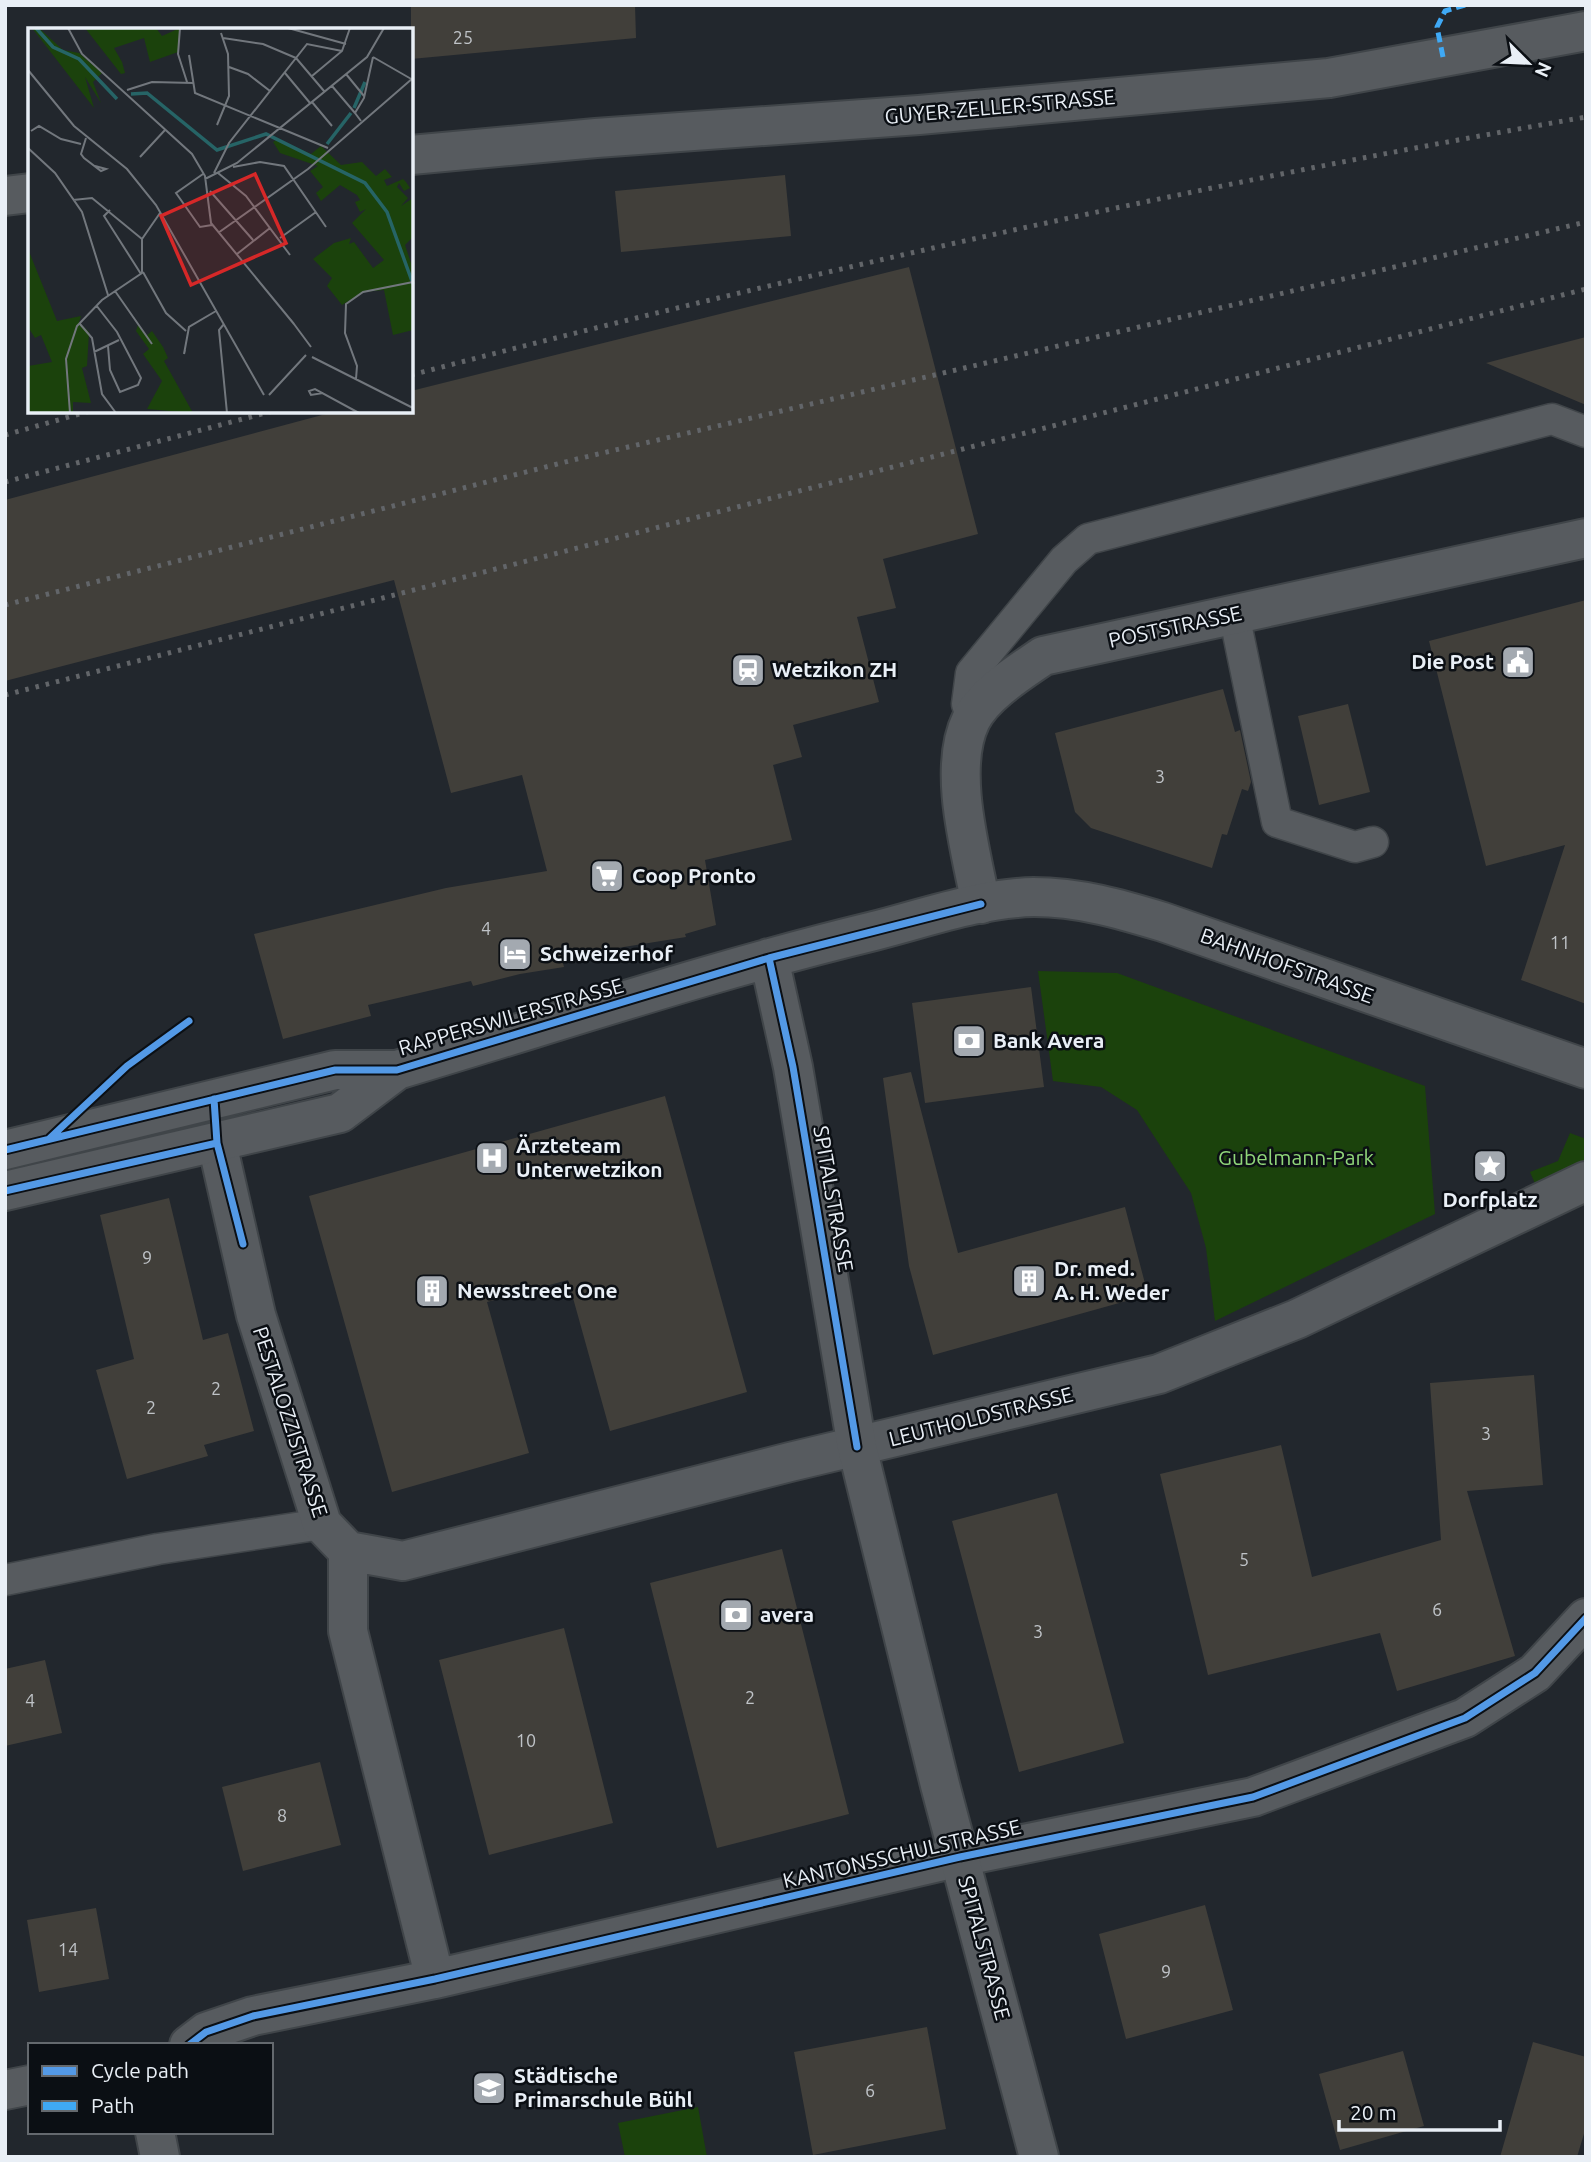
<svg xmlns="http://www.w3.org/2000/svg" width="1591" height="2162" viewBox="0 0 1591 2162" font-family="Ubuntu,sans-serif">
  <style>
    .green { fill: #1b420c }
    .building { fill: #413f3a }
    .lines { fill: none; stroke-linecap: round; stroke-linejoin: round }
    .lane-casing { stroke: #404549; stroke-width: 33 }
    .street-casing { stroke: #404549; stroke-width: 42 }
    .secondary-casing { stroke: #404549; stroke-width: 42 }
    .lane { stroke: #575b5f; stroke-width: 30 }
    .street { stroke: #575b5f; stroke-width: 38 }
    .secondary { stroke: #575b5f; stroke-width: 38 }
    .rail { stroke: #626569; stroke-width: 5; stroke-dasharray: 3.5 7; stroke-linecap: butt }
    .quiet { stroke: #3fa9f5; stroke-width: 5; stroke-dasharray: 10 5; stroke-linecap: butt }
    .cycleway-casing { stroke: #0b0f14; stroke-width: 11 }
    .cycleway { stroke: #5399e6; stroke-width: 7 }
    .labels { text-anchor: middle; stroke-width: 5; stroke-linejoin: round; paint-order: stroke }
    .number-label { font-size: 18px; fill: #bfc3c7 }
    .street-label { font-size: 21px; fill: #e9eff6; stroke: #0b0f14 }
    .poi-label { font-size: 21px; font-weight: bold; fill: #e9eff6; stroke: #0b0f14; text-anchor: start }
    .park-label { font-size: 21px; fill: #90d67a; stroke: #0b0f14 }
    .inset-river { fill: none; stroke: #266466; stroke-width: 3.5 }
    .inset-road { fill: none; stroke: #72777d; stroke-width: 2 }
    .view { fill: #d62828; fill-opacity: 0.15; stroke: #d62828; stroke-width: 3.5 }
    .inset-edge { fill: none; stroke: #e9eff6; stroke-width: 3.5 }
  </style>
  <rect width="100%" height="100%" fill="#22272d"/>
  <path class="green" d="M1038,971L1117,973L1425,1086L1435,1214L1215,1321L1206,1248L1191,1193L1137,1110L1101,1087L1053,1081Z
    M1570,1133L1586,1139V1169L1536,1186L1530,1172L1558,1161Z
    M698,2107L707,2157H625L618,2123Z"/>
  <path class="building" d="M411,5H635L636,38L411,59Z
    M785,175L791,236L621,252L615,191Z
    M909,267L978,534L883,559L896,608L857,617L879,702L793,725L802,757L773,765L792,840L705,860L716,925L685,934L686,937L599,951L600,957L563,963L564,967L520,974L473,986L471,981L368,1005L371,1016L283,1039L254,934L446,888L547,871L522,775L451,793L394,580L5,681V500L337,411H411V391Z
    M1586,337V405L1486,363Z
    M1586,600V1004L1521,980L1565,845L1486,866L1429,641Z
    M1223,689L1235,732L1240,730L1251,782L1248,791L1242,789L1227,835L1222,834L1212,868L1091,828L1075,812L1055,733Z
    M1348,704L1370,792L1319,805L1298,716Z
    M1031,987L1044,1087L925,1103L912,1003Z
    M911,1072L958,1253L1125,1207L1148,1295L933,1355L909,1266L883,1078Z
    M665,1096L747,1392L610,1431L568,1280L487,1302L529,1453L392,1492L309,1196Z
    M169,1198L203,1340L228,1333L254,1431L204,1445L208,1456L127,1479L96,1370L134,1359L100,1215Z
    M1534,1375L1543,1485L1467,1491L1515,1656L1397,1691L1380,1633L1208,1675L1160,1474L1281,1445L1312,1577L1441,1540L1430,1383Z
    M1057,1493L1124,1743L1019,1772L952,1521Z
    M782,1549L849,1814L717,1848L650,1583Z
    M564,1628L613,1823L489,1855L439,1660Z
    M45,1660L62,1733L5,1746V1669Z
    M320,1762L341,1845L243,1871L222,1787Z
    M1205,1905L1233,2010L1126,2039L1099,1934Z
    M96,1908L109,1979L39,1992L27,1920Z
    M927,2027L946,2129L813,2155L794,2052Z
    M1533,2042L1586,2057V2127L1577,2157H1500Z
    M1403,2051L1424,2126L1340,2150L1319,2074Z"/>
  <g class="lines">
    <g class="lane-casing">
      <path id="lane" d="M1234,614L1277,822L1355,847L1373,842
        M972,719L967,704L971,673L1064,560L1088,539L1552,419L1586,432
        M5,1580L158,1549L322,1524"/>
    </g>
    <g class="street-casing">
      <path id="street" d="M411,155L596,138L919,115L1329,78L1586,31
        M5,196L30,193
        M981,904C971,852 947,769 971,720C984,694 1020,672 1043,656L1586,538
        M217,1143L256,1315L322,1524L348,1551V1631L435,1979
        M348,1551L403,1561L790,1462L1159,1374L1297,1319L1586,1181
        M189,2045L206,2032L253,2016L435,1979L960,1857L1253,1797L1465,1718L1535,1673L1586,1618
        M5,2090L30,2085
        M155,2132L160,2157"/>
    </g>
    <g class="secondary-casing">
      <path id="secondary" d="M769,958L793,1067L857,1447L940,1785L1039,2157
        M5,1150L335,1070H397C555,1023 713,970 874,931C925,918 981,898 1034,897C1079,897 1120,909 1163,922L1586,1069
        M5,1191L340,1113L397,1070"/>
    </g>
    <use href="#lane" class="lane"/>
    <use href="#street" class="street"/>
    <use href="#secondary" class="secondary"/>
    <path class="rail" d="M411,375C799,274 1191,186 1586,117
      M5,435L90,411
      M5,482L273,411
      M5,605L577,459L1586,222
      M5,695L1586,289"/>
    <path class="quiet" d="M1443,57L1437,27L1445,11L1465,5"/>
    <g class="cycleway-casing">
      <path id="cycleway" d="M769,958L793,1067L857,1447
        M214,1099L217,1143L243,1244
        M50,1138L127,1066L189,1021
        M5,1150L335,1070H397L769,958L981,904
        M5,1191L217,1143
        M189,2045L206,2032L253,2016L435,1979L960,1857L1253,1797L1465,1718L1535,1673L1586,1618"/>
    </g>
    <use href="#cycleway" class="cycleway"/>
  </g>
  <defs>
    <g id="civic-square" transform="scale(1.75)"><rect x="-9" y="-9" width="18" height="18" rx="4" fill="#a3a9b0" stroke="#0b0f14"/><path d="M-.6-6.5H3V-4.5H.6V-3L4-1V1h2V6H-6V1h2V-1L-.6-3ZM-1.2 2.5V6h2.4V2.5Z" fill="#fff"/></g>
    <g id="station-square" transform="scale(1.75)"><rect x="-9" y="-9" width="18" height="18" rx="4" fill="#a3a9b0" stroke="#0b0f14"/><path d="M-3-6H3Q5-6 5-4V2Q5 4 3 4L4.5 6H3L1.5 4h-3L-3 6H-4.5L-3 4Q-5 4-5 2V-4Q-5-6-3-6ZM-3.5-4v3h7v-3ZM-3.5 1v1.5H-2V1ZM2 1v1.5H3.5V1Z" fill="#fff"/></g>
    <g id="supermarket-square" transform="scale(1.75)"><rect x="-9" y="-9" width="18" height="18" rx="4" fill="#a3a9b0" stroke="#0b0f14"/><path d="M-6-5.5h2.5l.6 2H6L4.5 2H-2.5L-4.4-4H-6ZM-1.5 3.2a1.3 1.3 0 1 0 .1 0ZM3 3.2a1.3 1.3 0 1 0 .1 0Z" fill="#fff"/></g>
    <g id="hotel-square" transform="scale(1.75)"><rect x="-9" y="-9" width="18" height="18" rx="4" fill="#a3a9b0" stroke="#0b0f14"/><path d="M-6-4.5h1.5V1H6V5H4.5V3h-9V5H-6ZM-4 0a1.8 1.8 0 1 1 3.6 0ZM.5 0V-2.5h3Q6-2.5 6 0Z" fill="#fff"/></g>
    <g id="bank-square" transform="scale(1.75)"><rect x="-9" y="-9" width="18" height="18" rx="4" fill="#a3a9b0" stroke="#0b0f14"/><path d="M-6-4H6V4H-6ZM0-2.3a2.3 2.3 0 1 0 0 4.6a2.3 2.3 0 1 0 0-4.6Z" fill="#fff"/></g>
    <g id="hospital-square" transform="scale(1.75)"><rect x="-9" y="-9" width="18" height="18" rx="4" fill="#a3a9b0" stroke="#0b0f14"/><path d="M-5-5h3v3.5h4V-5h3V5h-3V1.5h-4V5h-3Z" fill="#fff"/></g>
    <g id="sight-square" transform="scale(1.75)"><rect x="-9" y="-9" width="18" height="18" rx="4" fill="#a3a9b0" stroke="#0b0f14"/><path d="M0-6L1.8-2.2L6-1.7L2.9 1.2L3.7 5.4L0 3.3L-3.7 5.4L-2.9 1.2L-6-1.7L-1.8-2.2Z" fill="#fff"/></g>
    <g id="building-square" transform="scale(1.75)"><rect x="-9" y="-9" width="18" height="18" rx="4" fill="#a3a9b0" stroke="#0b0f14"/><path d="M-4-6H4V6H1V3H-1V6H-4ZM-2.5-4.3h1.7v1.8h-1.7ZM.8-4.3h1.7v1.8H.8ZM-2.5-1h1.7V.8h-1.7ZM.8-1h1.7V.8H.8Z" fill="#fff"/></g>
    <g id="school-square" transform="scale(1.75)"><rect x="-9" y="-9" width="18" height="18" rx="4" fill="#a3a9b0" stroke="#0b0f14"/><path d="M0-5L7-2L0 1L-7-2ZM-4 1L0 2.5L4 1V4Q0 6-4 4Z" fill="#fff"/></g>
  </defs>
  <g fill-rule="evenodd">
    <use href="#civic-square" x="1518" y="662"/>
    <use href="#station-square" x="748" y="670"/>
    <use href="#supermarket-square" x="607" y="876"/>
    <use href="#hotel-square" x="515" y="954"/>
    <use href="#bank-square" x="969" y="1041"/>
    <use href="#hospital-square" x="492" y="1158"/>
    <use href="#sight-square" x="1490" y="1166"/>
    <use href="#building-square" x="1029" y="1281"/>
    <use href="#building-square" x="432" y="1291"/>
    <use href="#bank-square" x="736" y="1615"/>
    <use href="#school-square" x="489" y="2088"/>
  </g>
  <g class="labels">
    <g class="number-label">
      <text x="463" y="44">25</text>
      <text x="1160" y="783">3</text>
      <text x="486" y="935">4</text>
      <text x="1560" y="949">11</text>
      <text x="147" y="1264">9</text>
      <text x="216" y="1395">2</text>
      <text x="151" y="1414">2</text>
      <text x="1486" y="1440">3</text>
      <text x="1244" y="1566">5</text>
      <text x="1437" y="1616">6</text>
      <text x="1038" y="1638">3</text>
      <text x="750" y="1704">2</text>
      <text x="30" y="1707">4</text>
      <text x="526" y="1747">10</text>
      <text x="282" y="1822">8</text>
      <text x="68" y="1956">14</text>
      <text x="1166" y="1978">9</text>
      <text x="870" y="2097">6</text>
    </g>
    <g class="street-label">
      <text transform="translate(1000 107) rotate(-5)" y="7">GUYER-ZELLER-STRASSE</text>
      <text transform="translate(1175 627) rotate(-12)" y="7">POSTSTRASSE</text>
      <text transform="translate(1287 966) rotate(20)" y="7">BAHNHOFSTRASSE</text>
      <text transform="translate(511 1017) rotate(-16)" y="7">RAPPERSWILERSTRASSE</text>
      <text transform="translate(833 1199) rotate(80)" y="7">SPITALSTRASSE</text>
      <text transform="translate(981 1417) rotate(-14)" y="7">LEUTHOLDSTRASSE</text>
      <text transform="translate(290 1422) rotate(72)" y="7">PESTALOZZISTRASSE</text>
      <text transform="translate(902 1854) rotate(-13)" y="7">KANTONSSCHULSTRASSE</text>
      <text transform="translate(984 1948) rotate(75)" y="7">SPITALSTRASSE</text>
    </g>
    <g class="poi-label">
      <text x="1494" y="669" text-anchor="end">Die Post</text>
      <text x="772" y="677">Wetzikon ZH</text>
      <text x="632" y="883">Coop Pronto</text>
      <text x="540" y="961">Schweizerhof</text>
      <text x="993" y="1048">Bank Avera</text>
      <text x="516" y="1153">Ärzteteam<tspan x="516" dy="24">Unterwetzikon</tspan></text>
      <text x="1490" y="1207" text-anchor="middle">Dorfplatz</text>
      <text x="1054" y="1276">Dr. med.<tspan x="1054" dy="24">A. H. Weder</tspan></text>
      <text x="457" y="1298">Newsstreet One</text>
      <text x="760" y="1622">avera</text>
      <text x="514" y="2083">Städtische<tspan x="514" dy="24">Primarschule Bühl</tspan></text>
    </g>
    <g class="park-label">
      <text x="1296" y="1165">Gubelmann-Park</text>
    </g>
  </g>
  <g transform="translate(28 28)">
    <rect width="385" height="385" fill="#22272d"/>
    <path d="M4,0H11L35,22L51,25L74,45L65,54L73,75L57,49L66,80ZM57,0H128L134,8L152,0L150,24L122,34L116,10L86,20L94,34L97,45L93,46ZM250,111L283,126L293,118L313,137L334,134L348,148L357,141L364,149L356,152L359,158L375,151L378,154L382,160L376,163L371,155L369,159L380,170L373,178L385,170V209L377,217L385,241V302L365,307L356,262L335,264L314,277L299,258L304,250L285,231L306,215L323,210L321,216L326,214L345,240L356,232L324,195L338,181L332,184L327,174L332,172L329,167L312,157L293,173L288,165L295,159L282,143L290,138L252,125L245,114ZM0,221L29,293L53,288L51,294L61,304L59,338L54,340L63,375L45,374V385H0V338L24,334L13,307L7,310L0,299ZM110,297L118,308L124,303L135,319L140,330L136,333L165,385L119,381L134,353L115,326L121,321L108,303Z" fill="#1b420c"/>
    <path class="inset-river" d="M8,0L25,19L51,31L89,71M103,66L119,65L189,122L238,106L337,155L359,184L385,256M326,80L337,54M299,116L323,85"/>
    <path class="inset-road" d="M40,0L54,26L164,126L177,148L183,195L266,296M152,0L150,26L159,54M260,0L318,16M195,10L235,16L268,30M161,27L167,65L300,120M345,29L385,52M268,30L296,63M201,39L220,46L242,63M0,42L46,98L99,141L128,177L236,367M257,45L282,75M318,46L336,68M284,48L314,23L322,0M304,58L327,85M99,62L124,54L165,55M284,74L304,98M333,93L327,85L336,70L345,29M189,97L201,68L200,26L193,5M3,103L11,98L33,111L53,116M58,110L53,126L56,130L73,143L78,141L67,138M0,120L27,145L54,184L80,267M112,129L137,102M205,139L232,134L256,138L298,199M186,145L201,115L279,16L314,23M190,145L218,168L262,227M175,146L148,165L172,199L184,197M177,151L209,135L339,29L356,0M182,163L225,212M45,172L64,170L114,211M82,182L76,188L113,246M190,205L280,141L385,50M252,210L288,184M209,226L242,200M115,244L138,285L158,303M87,263L124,316M68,277L89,304L113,350L110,357L92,364L82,342L80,318M263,292L283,319M52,296L64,310L74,366L88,385M196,296L191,302L199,385M157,322L156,326L161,299L188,283M66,324L91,312M284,329L385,380M328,351L329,338L317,305L318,276L335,264L385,254M295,365L283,367L281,363L287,361L331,385M241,367L278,327M42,385L38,331L49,298L74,272L114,245V211L132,185"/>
    <path class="view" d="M227,146L258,215L163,257L133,188Z"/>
    <rect width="385" height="385" class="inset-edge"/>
  </g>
  <rect width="1591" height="2162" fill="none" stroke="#e9eff6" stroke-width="14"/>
  <rect x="28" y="2043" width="245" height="91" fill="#0b0f14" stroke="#64696e" stroke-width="2"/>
  <rect x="42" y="2066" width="35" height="10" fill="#5399e6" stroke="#64696e" stroke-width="2"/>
  <text x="91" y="2078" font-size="21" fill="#e9eff6">Cycle path</text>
  <rect x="42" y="2101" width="35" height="10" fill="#3fa9f5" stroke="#64696e" stroke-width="2"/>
  <text x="91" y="2113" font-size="21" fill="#e9eff6">Path</text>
  <g transform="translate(1528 63) rotate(114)" stroke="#0b0f14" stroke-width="5" paint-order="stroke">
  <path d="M0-5L12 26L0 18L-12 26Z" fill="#e9eff6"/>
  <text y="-10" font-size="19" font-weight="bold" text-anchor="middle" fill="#e9eff6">N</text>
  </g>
  <path d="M1339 2120v10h161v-10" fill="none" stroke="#e9eff6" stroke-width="3.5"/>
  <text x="1350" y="2120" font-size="21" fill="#e9eff6" stroke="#0b0f14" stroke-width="5" paint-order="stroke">20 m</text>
</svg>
